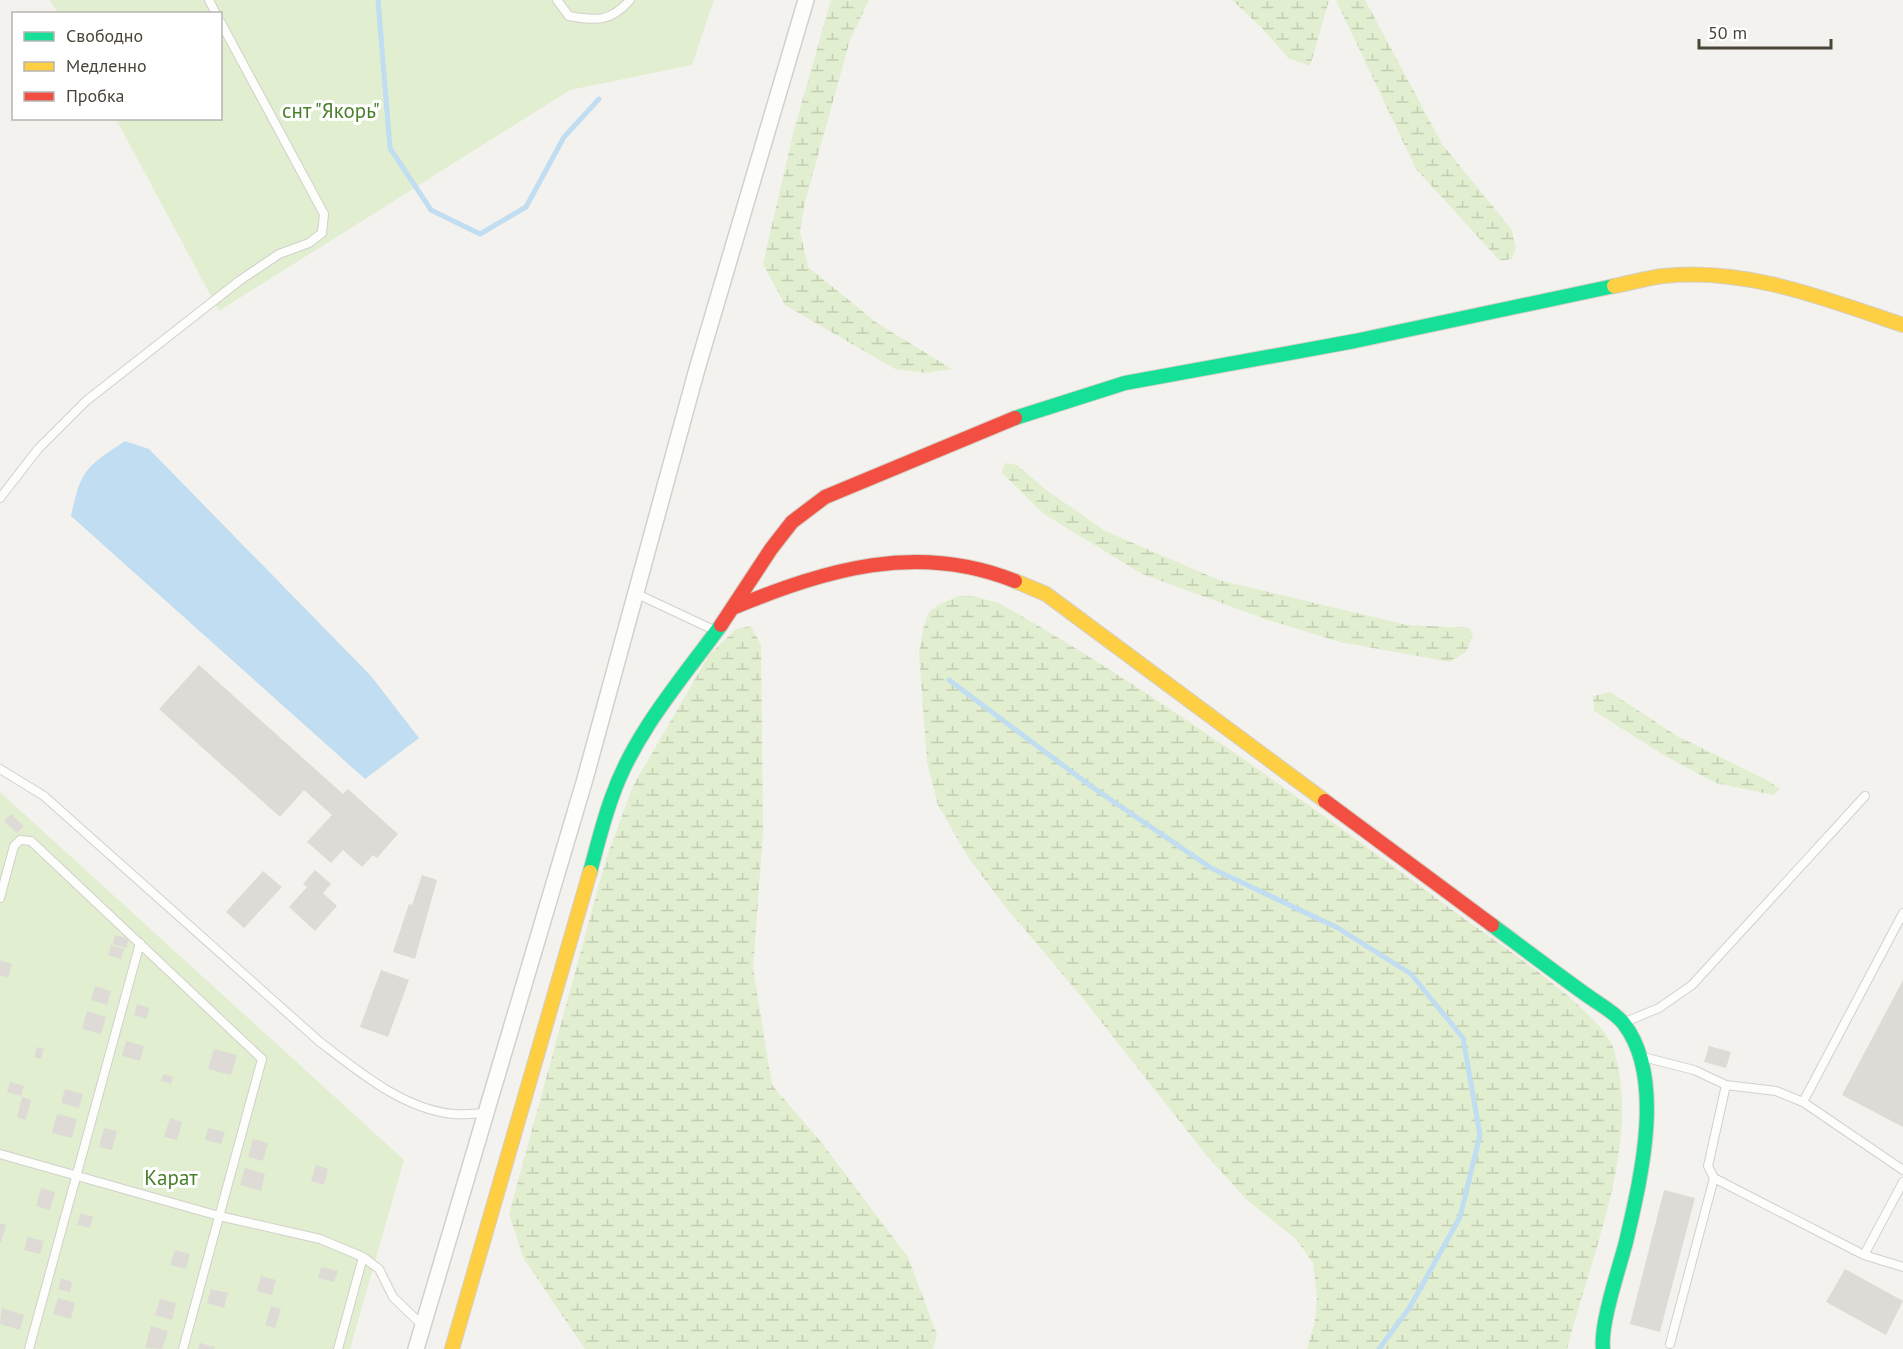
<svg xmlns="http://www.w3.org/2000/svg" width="1903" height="1349" viewBox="0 0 1903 1349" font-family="'PT Sans',sans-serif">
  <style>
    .wetland { fill: url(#wetland-marsh) }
    .green { fill: #e1eecf }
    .water { fill: #c0ddf1 }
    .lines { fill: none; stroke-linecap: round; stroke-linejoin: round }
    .stream { stroke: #c0ddf1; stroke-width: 5 }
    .building { fill: #dedbd6 }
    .lane-casing { stroke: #d2d0cb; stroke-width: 10 }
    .street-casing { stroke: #d2d0cb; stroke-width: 18 }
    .fast-casing { stroke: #d3cfc5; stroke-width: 16 }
    .slow-casing { stroke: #d3cfc5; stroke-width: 16 }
    .jam-casing { stroke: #d3cfc5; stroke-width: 16 }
    .lane { stroke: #fdfdfc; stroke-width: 8 }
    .street { stroke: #fdfdfc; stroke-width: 15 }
    .fast { stroke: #16e098; stroke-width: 14 }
    .slow { stroke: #ffcf43; stroke-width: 14 }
    .jam { stroke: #f24e42; stroke-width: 14 }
    .labels { text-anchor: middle; stroke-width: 6; stroke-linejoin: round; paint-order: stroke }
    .park-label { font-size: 21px; fill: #4a7f2a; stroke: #fff }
  </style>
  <defs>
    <pattern id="wetland-marsh" width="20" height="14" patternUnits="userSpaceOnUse" patternTransform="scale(1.5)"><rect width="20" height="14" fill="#e1eecf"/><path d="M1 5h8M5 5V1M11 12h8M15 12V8" fill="none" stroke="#c3cdb2"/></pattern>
  </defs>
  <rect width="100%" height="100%" fill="#f4f2ee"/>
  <path class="wetland" d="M831,0H869L850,40L805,202L800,231L808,267L877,323L952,369L927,373L895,369L785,305L763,264L794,130Z
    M1232,0H1329L1310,66L1288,58L1262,28Z
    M1336,0H1365L1442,144L1512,230L1516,248L1511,259L1500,261L1416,169Z
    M1005,463L1017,465L1045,489L1105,531L1219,580L1407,625L1470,628L1473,635L1466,652L1450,662L1340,642L1265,619L1142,574L1044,514L1002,473Z
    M958,596H973L999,603C1162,696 1312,806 1462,917C1497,943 1603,1012 1614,1050C1642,1143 1590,1258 1567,1349H1307L1315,1321L1317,1296L1313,1263L1296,1239L1248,1201L1207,1156L1080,995L1003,904L968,857L938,805L927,762L919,653L924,626L929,612L938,605Z
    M751,626L761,645L763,832L753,968L772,1085L821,1142L908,1257L937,1335L933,1349H585L524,1259L509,1214L606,859L633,786L709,655L736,629Z
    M1610,692L1677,736L1765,779L1780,789L1773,795L1716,783L1667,757L1594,711L1593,696Z"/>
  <path class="green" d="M50,0H714L692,65L570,90L219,311L116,119L220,118V14L58,13Z
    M0,792L404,1160L350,1349H0Z"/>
  <path class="water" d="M125,441L149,449L371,676L419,738L365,779L71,516C81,469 86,467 125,441Z"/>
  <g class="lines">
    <path class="stream" d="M378,0L390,148L431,210L480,234L526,207L564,137L599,99
      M949,680L1092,787L1211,868L1338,928L1411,974L1463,1038L1480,1135L1460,1217L1410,1307L1379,1349"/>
  </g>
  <path class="building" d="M199,665L343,794L348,789L398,834L377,858L373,855L362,867L343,850L331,863L307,842L332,815L304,790L280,817L159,709Z
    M11,814L24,826L17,833L4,821Z
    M315,870L331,884L323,893L337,906L315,931L289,907L307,887L303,884Z
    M263,871L282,887L244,928L226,912Z
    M422,875L437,880L415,959L393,952L409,904L412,905Z
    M115,935L129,939L126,948L113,944Z
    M111,945L124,949L121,959L108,955Z
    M0,960L12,964L8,978L0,975Z
    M381,970L409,980L388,1037L360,1027Z
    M1903,980V1127L1842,1095Z
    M95,986L111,991L107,1005L91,1000Z
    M137,1004L150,1008L146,1019L134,1015Z
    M87,1011L106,1017L101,1034L82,1029Z
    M126,1041L144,1046L140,1061L122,1056Z
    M1709,1046L1731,1052L1726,1068L1704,1062Z
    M37,1047L44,1049L41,1059L34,1057Z
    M214,1049L237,1055L231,1075L208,1069Z
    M163,1074L173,1077L171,1084L161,1081Z
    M10,1082L24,1086L21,1096L7,1092Z
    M65,1089L83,1094L79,1108L61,1103Z
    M22,1097L31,1100L26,1120L17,1117Z
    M57,1114L77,1119L72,1138L52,1133Z
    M170,1118L182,1122L177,1140L164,1137Z
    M104,1128L117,1131L112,1150L99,1147Z
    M208,1128L225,1132L221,1144L205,1140Z
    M253,1139L268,1143L263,1161L248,1157Z
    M316,1165L328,1169L324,1185L311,1181Z
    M245,1168L265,1174L261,1191L240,1185Z
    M41,1188L55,1192L50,1210L36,1206Z
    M1664,1190L1695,1198L1660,1332L1630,1324Z
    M81,1213L93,1217L90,1228L77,1225Z
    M0,1223L6,1225L1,1243H0Z
    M28,1237L44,1241L40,1254L24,1250Z
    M175,1250L190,1254L186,1269L170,1265Z
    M321,1267L338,1271L334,1282L318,1278Z
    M1845,1269L1903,1301L1886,1335L1826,1302Z
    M261,1276L276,1280L272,1295L257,1291Z
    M61,1278L72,1282L70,1292L58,1289Z
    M211,1289L228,1293L224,1308L207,1303Z
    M58,1298L75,1303L71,1319L53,1314Z
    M160,1299L176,1303L172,1320L155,1315Z
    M271,1306L281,1309L275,1328L265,1325Z
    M2,1308L24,1315L20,1330L0,1324Z
    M151,1326L168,1331L162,1349L145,1348Z
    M200,1343L215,1347L214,1349H198Z"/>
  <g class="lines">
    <g class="lane-casing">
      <path id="lane" d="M209,0L216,14
        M557,0L569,16C596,21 611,22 630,0
        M0,498L38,449L86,401L239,281L279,254L309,243L322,233L324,214L220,21
        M635,593L716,631
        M0,769L44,796L320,1042C358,1071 403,1109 453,1114C464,1115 475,1113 486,1113
        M0,898L14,846L20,840L31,841L262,1059L183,1349
        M1625,1022L1659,1008L1692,985L1865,796
        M1643,1057L1694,1070L1726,1085L1776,1091L1803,1102L1903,1170
        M1726,1085L1708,1166L1714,1178L1864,1255L1903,1267
        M1803,1102L1903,913
        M0,1154L219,1216L320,1239L363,1257L379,1269L393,1297L423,1326
        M1864,1255L1903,1182
        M1670,1344L1714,1178
        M29,1349L140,943
        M338,1349L363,1257"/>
    </g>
    <g class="street-casing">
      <path id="street" d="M416,1349L585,779L697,369L806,0"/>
    </g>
    <g class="fast-casing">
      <path id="fast" d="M1015,418L1125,383L1355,341L1614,286
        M590,872C597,847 603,821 612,797C634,733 682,679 721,625
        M1492,925C1524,949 1556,973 1588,996C1599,1004 1616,1013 1624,1024C1666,1079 1640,1181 1626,1242C1619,1269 1600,1324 1603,1349"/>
    </g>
    <g class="slow-casing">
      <path id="slow" d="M1614,286C1630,283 1647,278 1663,276C1746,267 1826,299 1903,325
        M1015,581L1046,594L1325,801
        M452,1349L590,872"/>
    </g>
    <g class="jam-casing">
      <path id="jam" d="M735,607C828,569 917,542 1015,581
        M721,625L771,549L792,522L825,497L1015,418
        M1325,801L1492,925"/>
    </g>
    <use href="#lane" class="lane"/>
    <use href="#street" class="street"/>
    <use href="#fast" class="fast"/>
    <use href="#slow" class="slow"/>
    <use href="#jam" class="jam"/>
  </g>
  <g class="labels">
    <g class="park-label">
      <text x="331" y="118">снт "Якорь"</text>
      <text x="171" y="1185">Карат</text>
    </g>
  </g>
  <rect x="12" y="12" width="210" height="108" fill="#ffffff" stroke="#b7b4b0" stroke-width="1.5"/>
  <rect x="24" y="32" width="30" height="9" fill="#16e098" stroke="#b7b4b0" stroke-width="1.5"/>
  <text x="66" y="42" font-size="18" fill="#4b4439">Свободно</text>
  <rect x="24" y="62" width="30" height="9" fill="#ffcf43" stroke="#b7b4b0" stroke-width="1.5"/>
  <text x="66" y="72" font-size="18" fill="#4b4439">Медленно</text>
  <rect x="24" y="92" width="30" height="9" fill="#f24e42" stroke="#b7b4b0" stroke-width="1.5"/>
  <text x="66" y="102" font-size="18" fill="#4b4439">Пробка</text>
  <path d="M1699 39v9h132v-9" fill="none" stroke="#4b4439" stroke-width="3"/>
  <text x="1708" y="39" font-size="18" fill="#4b4439" stroke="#ffffff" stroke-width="4.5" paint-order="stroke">50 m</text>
</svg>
